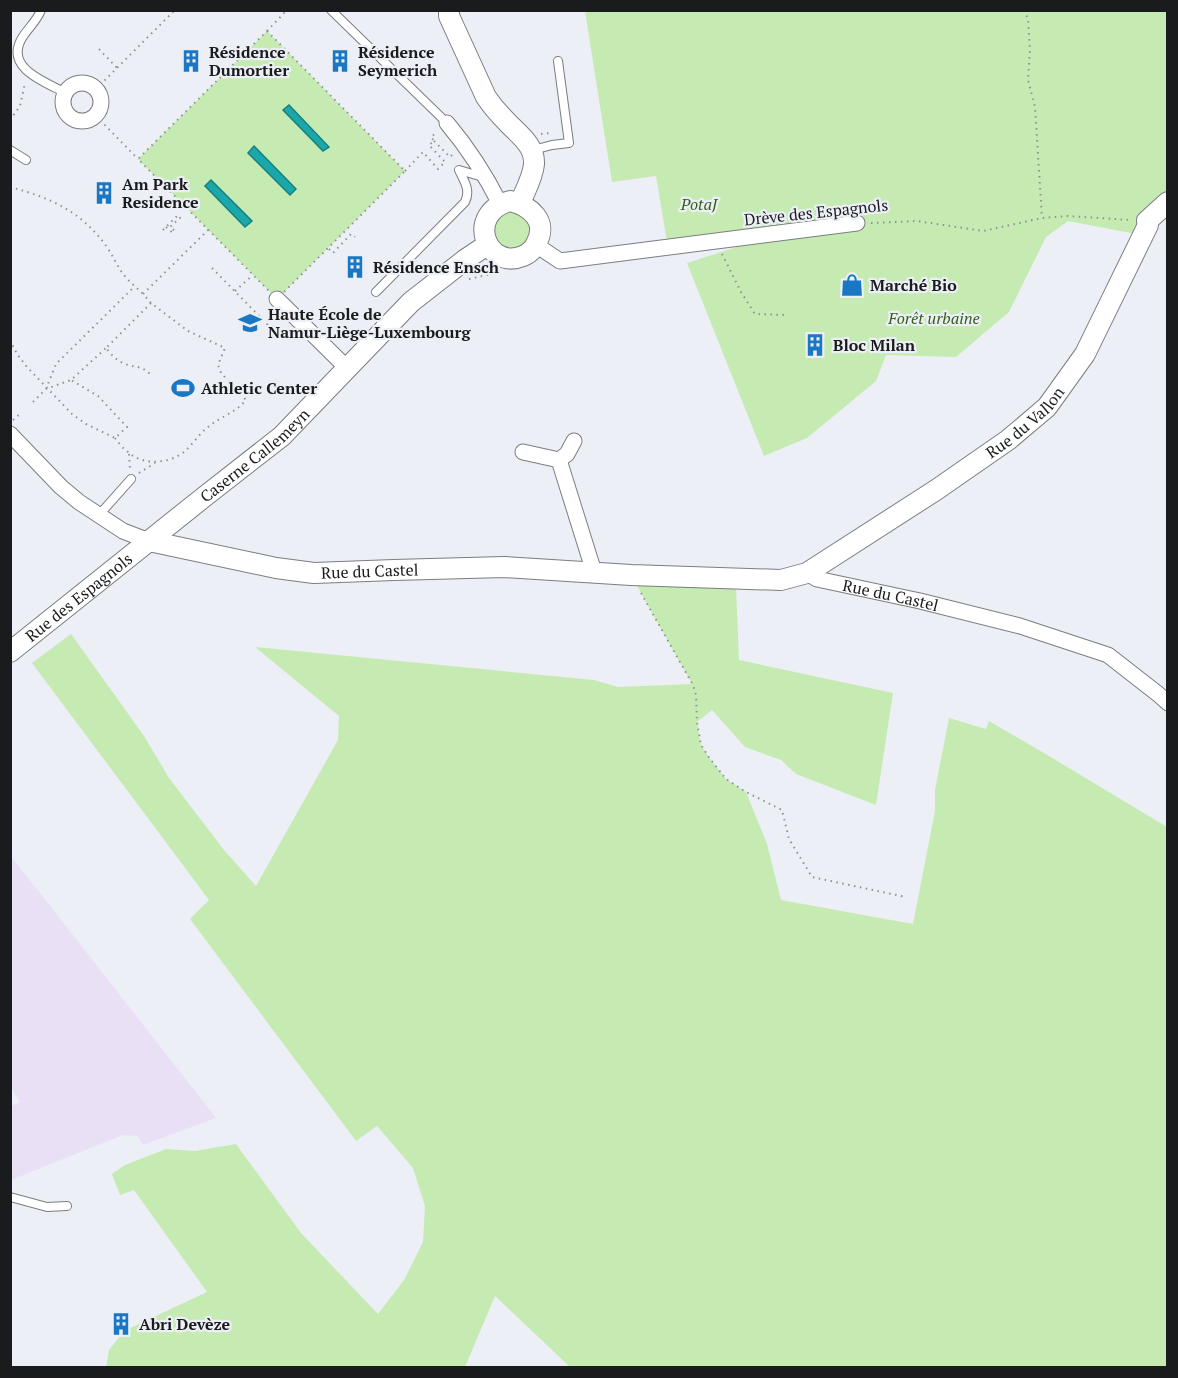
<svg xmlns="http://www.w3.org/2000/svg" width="1178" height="1378" viewBox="0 0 1178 1378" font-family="'PT Serif',serif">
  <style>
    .commercial { fill: #eae0f5 }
    .green { fill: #c5ebb3 }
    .water { fill: #1aa8ab; stroke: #1a7e80; stroke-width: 1.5 }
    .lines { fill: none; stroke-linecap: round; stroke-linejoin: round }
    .service-casing { stroke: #7b7d83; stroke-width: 10 }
    .minor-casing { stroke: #7b7d83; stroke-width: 17 }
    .tertiary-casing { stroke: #7b7d83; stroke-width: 22 }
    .path { stroke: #909296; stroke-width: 2; stroke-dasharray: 1.5 4.5; stroke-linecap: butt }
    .service { stroke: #fff; stroke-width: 8 }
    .minor { stroke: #fff; stroke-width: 15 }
    .tertiary { stroke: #fff; stroke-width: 20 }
    .labels { text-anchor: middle; stroke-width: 4.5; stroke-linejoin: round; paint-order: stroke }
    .poi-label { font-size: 16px; font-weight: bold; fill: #1a1b1d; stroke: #eceff5; text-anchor: start }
    .park-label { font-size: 16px; font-style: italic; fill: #335f19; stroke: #eceff5 }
    .street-label { font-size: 16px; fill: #1a1b1d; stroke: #eceff5 }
  </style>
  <rect width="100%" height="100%" fill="#eceff5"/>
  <path class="commercial" d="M11,857L40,893L216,1118L143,1145L138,1136L123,1135L11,1180V1106L20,1102L10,1086Z"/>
  <path class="green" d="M585,11H1167V193L1136,234L1068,221L1046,237L1009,312L956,357L886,355L876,381L807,438L764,456L687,263L818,221L667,242L656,176L612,182Z
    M267,31L405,171L277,299L138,159Z
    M494 230a18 18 0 1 1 36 0a18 18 0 1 1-36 0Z
    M636,584L736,587L739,660L893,693L876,805L796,774L781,760L745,747L712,710L697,722L701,745L710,759L726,779L746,792L767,844L781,900L913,924L935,811V790L949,718L986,729L989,721L1049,756L1167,827V1367H570L495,1296L465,1367H106L109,1350L124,1331L207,1292L134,1190L120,1195L112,1174L125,1165L166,1149L195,1151L236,1144L301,1233L378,1314L404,1280L423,1242L425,1206L413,1168L377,1126L356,1141L190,919L209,900L32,663L71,634L144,736L169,778L224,850L256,886L338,740L339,716L255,647L594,680L618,687L692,684Z"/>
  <path class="water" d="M289,105L329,147L323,151L283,110Z
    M254,146L296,189L290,195L248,153Z
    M211,180L252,221L245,227L205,186Z"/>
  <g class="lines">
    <g class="service-casing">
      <path id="service" d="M41,10C37,21 28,28 22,38C4,68 45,82 66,93
        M331,10L447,123
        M10,150L26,160
        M533,150L552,145L569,143L558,61
        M376,292L465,202C471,190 464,181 459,170L483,177
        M99,515L131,479
        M10,1197L47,1207L67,1206"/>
    </g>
    <g class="minor-casing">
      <g id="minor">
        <circle cx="82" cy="102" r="19"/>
        <path d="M447,123C468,148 485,174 500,204"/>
        <path d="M536,245L560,261L857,223"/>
        <path d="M277,299L347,368"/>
        <path d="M10,434L61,487L79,502L123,531L149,541"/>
        <path d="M523,452L559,460L594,572"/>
        <path d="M559,460L567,454L574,441"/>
        <path id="s1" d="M807,573L817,579L920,601L1020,626L1108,655L1158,694L1168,703"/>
      </g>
    </g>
    <g class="tertiary-casing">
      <g id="tertiary">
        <path d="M449,10V16L486,97C492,106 499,114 507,122C518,134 535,145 534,164C533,177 525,191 520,203"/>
        <path d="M510,201C530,206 549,221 536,244C533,250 528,254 523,256C487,271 464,214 510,201Z"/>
        <path id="s2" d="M149,541L276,568L314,573L394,570L504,567L631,575L781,580L807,573L936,490L1008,440L1047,407L1085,354L1148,225L1147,221L1168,202"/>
        <path id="s3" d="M10,652L204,497L282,436L411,302L466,259L487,245"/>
      </g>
    </g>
    <path class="path" d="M1024,10L1028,19L1030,50L1028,80L1035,107L1042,218
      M267,31L405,171L277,299L138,159Z
      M267,31L287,10
      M99,49L117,68
      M96,89L175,10
      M96,116L138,159
      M10,120L20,106L25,83
      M541,134L550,133
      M434,141L450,157L453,154
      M405,171L423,152L438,169L445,162L429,145L434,141L431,137L436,133
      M10,187C51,198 81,211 107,247C112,255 116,263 121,271C127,280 136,287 143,294
      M871,223L917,221L983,231L1042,218L1068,216L1130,220
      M166,227L174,234
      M163,230L178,215L180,218L170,227L176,232
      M329,249L333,253L351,234L355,237
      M722,254L741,292L755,314L788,315
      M212,268L268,325L288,330
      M469,279L496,273
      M235,291L253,275
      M151,303L106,348C110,353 115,359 121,362C133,369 140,363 152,376
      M253,321L259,315
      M10,340L17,354L27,367L72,414L86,424L115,438L127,427L98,396L71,380
      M46,389L56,364L135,286
      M33,402L46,389L71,380L106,348
      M13,420L20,414
      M115,438C119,443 123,449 128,452C143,466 170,464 185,451C193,444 199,434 208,427C220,417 235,413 246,400L221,373L218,365L225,348L188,331L151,303L143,294L208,230
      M129,454L130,469
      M139,473L155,463
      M641,593L693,685L696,695L697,722L701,745L710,759L726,779L746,792L782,810L789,839L812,877L906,897"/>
    <use href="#service" class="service"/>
    <use href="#minor" class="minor"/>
    <use href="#tertiary" class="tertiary"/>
  </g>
  <defs>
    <g id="building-bare" transform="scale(1.8)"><path d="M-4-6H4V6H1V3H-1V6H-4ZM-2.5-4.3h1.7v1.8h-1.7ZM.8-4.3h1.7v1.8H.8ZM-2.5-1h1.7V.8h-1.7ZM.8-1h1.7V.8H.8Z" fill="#1977c4" stroke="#eceff5" stroke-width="2.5" paint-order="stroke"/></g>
    <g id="shop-bare" transform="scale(1.8)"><path d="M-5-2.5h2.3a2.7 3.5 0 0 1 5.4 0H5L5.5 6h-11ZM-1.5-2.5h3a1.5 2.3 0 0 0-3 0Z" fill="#1977c4" stroke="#eceff5" stroke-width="2.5" paint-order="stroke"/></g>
    <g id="university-bare" transform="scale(1.8)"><path d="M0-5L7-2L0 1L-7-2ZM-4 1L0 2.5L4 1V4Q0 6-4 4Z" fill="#1977c4" stroke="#eceff5" stroke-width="2.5" paint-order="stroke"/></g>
    <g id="stadium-bare" transform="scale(1.8)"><path d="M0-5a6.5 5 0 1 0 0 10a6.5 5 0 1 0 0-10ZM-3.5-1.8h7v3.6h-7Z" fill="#1977c4" stroke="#eceff5" stroke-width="2.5" paint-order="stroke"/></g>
  </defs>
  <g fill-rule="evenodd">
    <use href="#building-bare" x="191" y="61"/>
    <use href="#building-bare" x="340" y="61"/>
    <use href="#building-bare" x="104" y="193"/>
    <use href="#building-bare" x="355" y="267"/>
    <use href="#shop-bare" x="852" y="285"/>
    <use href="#university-bare" x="250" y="323"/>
    <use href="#building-bare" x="815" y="345"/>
    <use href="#stadium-bare" x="183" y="388"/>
    <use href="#building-bare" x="121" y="1324"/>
  </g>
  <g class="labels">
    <g class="poi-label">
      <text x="209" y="58">Résidence<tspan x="209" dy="18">Dumortier</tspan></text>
      <text x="358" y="58">Résidence<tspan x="358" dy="18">Seymerich</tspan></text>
      <text x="122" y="190">Am Park<tspan x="122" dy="18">Residence</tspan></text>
      <text x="373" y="273">Résidence Ensch</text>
      <text x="870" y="291">Marché Bio</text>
      <text x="268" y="320">Haute École de<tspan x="268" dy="18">Namur-Liège-Luxembourg</tspan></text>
      <text x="833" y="351">Bloc Milan</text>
      <text x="201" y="394">Athletic Center</text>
      <text x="139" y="1330">Abri Devèze</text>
    </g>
    <g class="park-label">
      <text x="699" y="210">PotaJ</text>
      <text x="934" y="324">Forêt urbaine</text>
    </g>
    <g class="street-label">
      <text transform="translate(816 212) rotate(-6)" y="6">Drève des Espagnols</text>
      <text dy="6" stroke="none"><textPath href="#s2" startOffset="928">Rue du Vallon</textPath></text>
      <text dy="6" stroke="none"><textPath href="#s3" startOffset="314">Caserne Callemeyn</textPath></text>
      <text dy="6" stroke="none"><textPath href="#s2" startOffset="224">Rue du Castel</textPath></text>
      <text dy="6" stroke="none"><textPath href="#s1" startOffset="87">Rue du Castel</textPath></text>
      <text dy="6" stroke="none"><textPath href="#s3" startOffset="88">Rue des Espagnols</textPath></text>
    </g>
  </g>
  <rect width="1178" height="1378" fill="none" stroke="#1a1b1d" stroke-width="24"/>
</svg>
